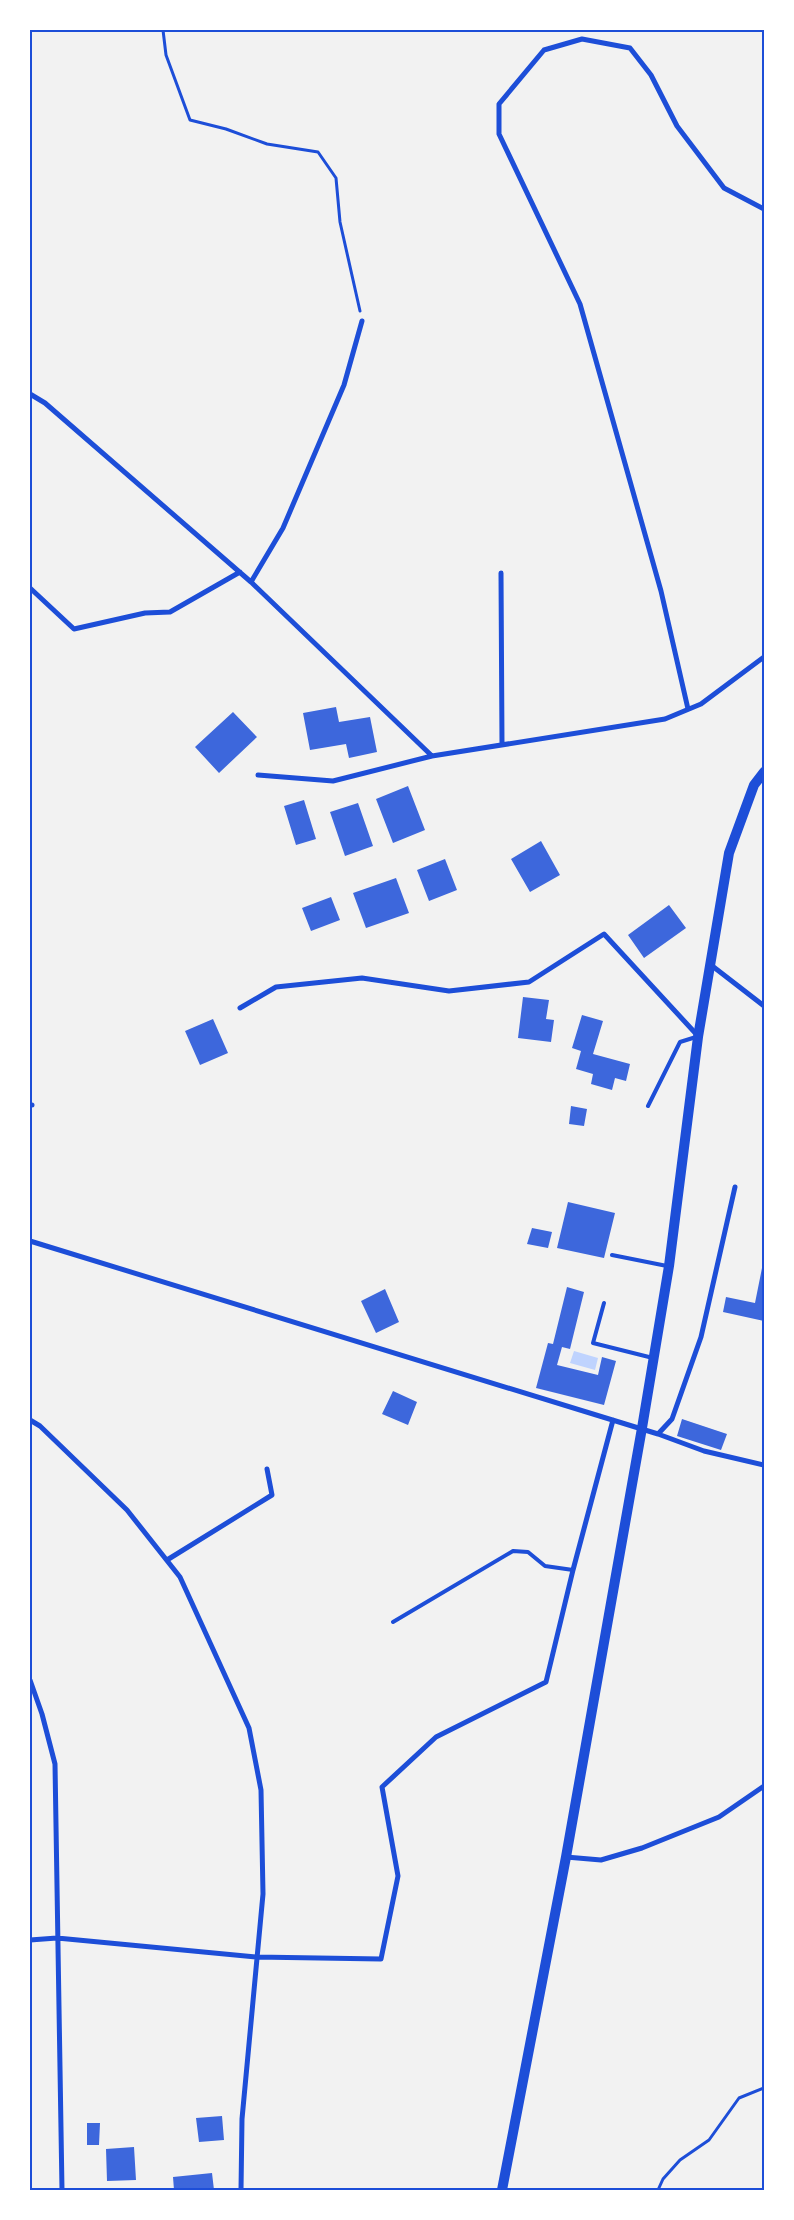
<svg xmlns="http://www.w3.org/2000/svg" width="794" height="2220" viewBox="0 0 794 2220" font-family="Bitter,serif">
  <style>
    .water { fill: #bfd3fe }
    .building { fill: #3d67dc }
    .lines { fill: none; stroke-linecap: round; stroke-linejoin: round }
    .path { stroke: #1d4ed8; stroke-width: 3 }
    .service { stroke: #1d4ed8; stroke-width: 4 }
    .minor { stroke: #1d4ed8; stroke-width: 5 }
    .secondary { stroke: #1d4ed8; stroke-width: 10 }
    .neatline { fill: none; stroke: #1d4ed8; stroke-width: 2 }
  </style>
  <rect width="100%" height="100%" fill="#f2f2f2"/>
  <path class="water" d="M574,1351L598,1358L595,1370L570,1363Z"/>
  <path class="building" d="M336,707L339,722L370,717L377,752L349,758L346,744L310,750L303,713Z
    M233,712L257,737L219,773L195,747Z
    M408,786L425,830L393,843L376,799Z
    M304,800L316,839L296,845L284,806Z
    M358,803L373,846L345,856L330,812Z
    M541,841L560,875L530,892L511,859Z
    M445,859L457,890L429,901L417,870Z
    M396,878L409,913L366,928L353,893Z
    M331,897L340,920L311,931L302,908Z
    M669,905L686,928L644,958L628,935Z
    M523,997L549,1000L546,1019L554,1020L551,1042L518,1038Z
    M582,1015L603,1021L593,1054L630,1064L626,1081L615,1078L612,1090L591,1084L593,1074L576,1069L581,1051L572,1048Z
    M213,1019L228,1053L200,1065L185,1031Z
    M571,1106L587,1109L584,1126L569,1124Z
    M568,1202L615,1213L604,1258L557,1248Z
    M532,1228L552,1232L548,1248L527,1244Z
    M763,1263L764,1321L723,1312L726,1297L755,1303Z
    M567,1287L584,1292L570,1349L562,1347L557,1365L598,1375L602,1357L616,1361L604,1405L536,1388L548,1343L553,1344Z
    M385,1289L399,1322L376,1333L361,1301Z
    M393,1391L417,1402L408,1425L382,1414Z
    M682,1419L727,1434L721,1450L677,1436Z
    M222,2116L224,2140L199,2142L196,2118Z
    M87,2123H100L99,2145H87Z
    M134,2147L136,2180L107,2181L106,2149Z
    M212,2173L214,2190H174L173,2177Z"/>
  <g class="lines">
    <path class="path" d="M163,30L166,55L190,120L226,129L267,144L318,152L336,178L340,222L360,311
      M658,2190L663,2179L680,2160L709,2140L739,2098L764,2088"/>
    <path class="service" d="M648,1106L680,1042L696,1037
      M612,1255L667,1266
      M604,1303L593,1343L653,1358
      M393,1622L513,1551L528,1552L545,1566L573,1570"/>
    <path class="minor" d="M30,394L45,403L251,582L432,756L665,719L701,704L764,657
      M501,573L502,745
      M251,582L283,528L344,385L362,321
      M30,588L74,629L145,613L170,612L240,572
      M688,709L661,591L580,304L499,134V104L544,50L582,39L630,48L651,75L677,126L724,188L764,209
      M258,775L333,781L432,756
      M711,965L764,1006
      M240,1008L276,987L362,978L449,991L529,982L604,934L698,1036
      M30,1105H32
      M30,1241L658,1434L672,1419L701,1337L735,1187
      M30,1420L40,1426L127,1510L180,1577L249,1728L261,1790L263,1894L242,2119L241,2190
      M658,1434L704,1451L764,1465
      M167,1560L272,1495L267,1469
      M30,1680L42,1714L55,1764L62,2190
      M566,1857L601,1860L642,1848L719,1817L764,1786
      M30,1940L57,1938L256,1957L381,1959L398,1876L382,1787L436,1737L546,1682L573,1570L613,1420"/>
    <path class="secondary" d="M502,2190L566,1857L642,1428L669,1266L698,1037L729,853L754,785L764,772"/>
  </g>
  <rect width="794" height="2220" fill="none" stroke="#ffffff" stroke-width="62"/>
  <rect x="31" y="31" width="732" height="2158" class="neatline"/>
</svg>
